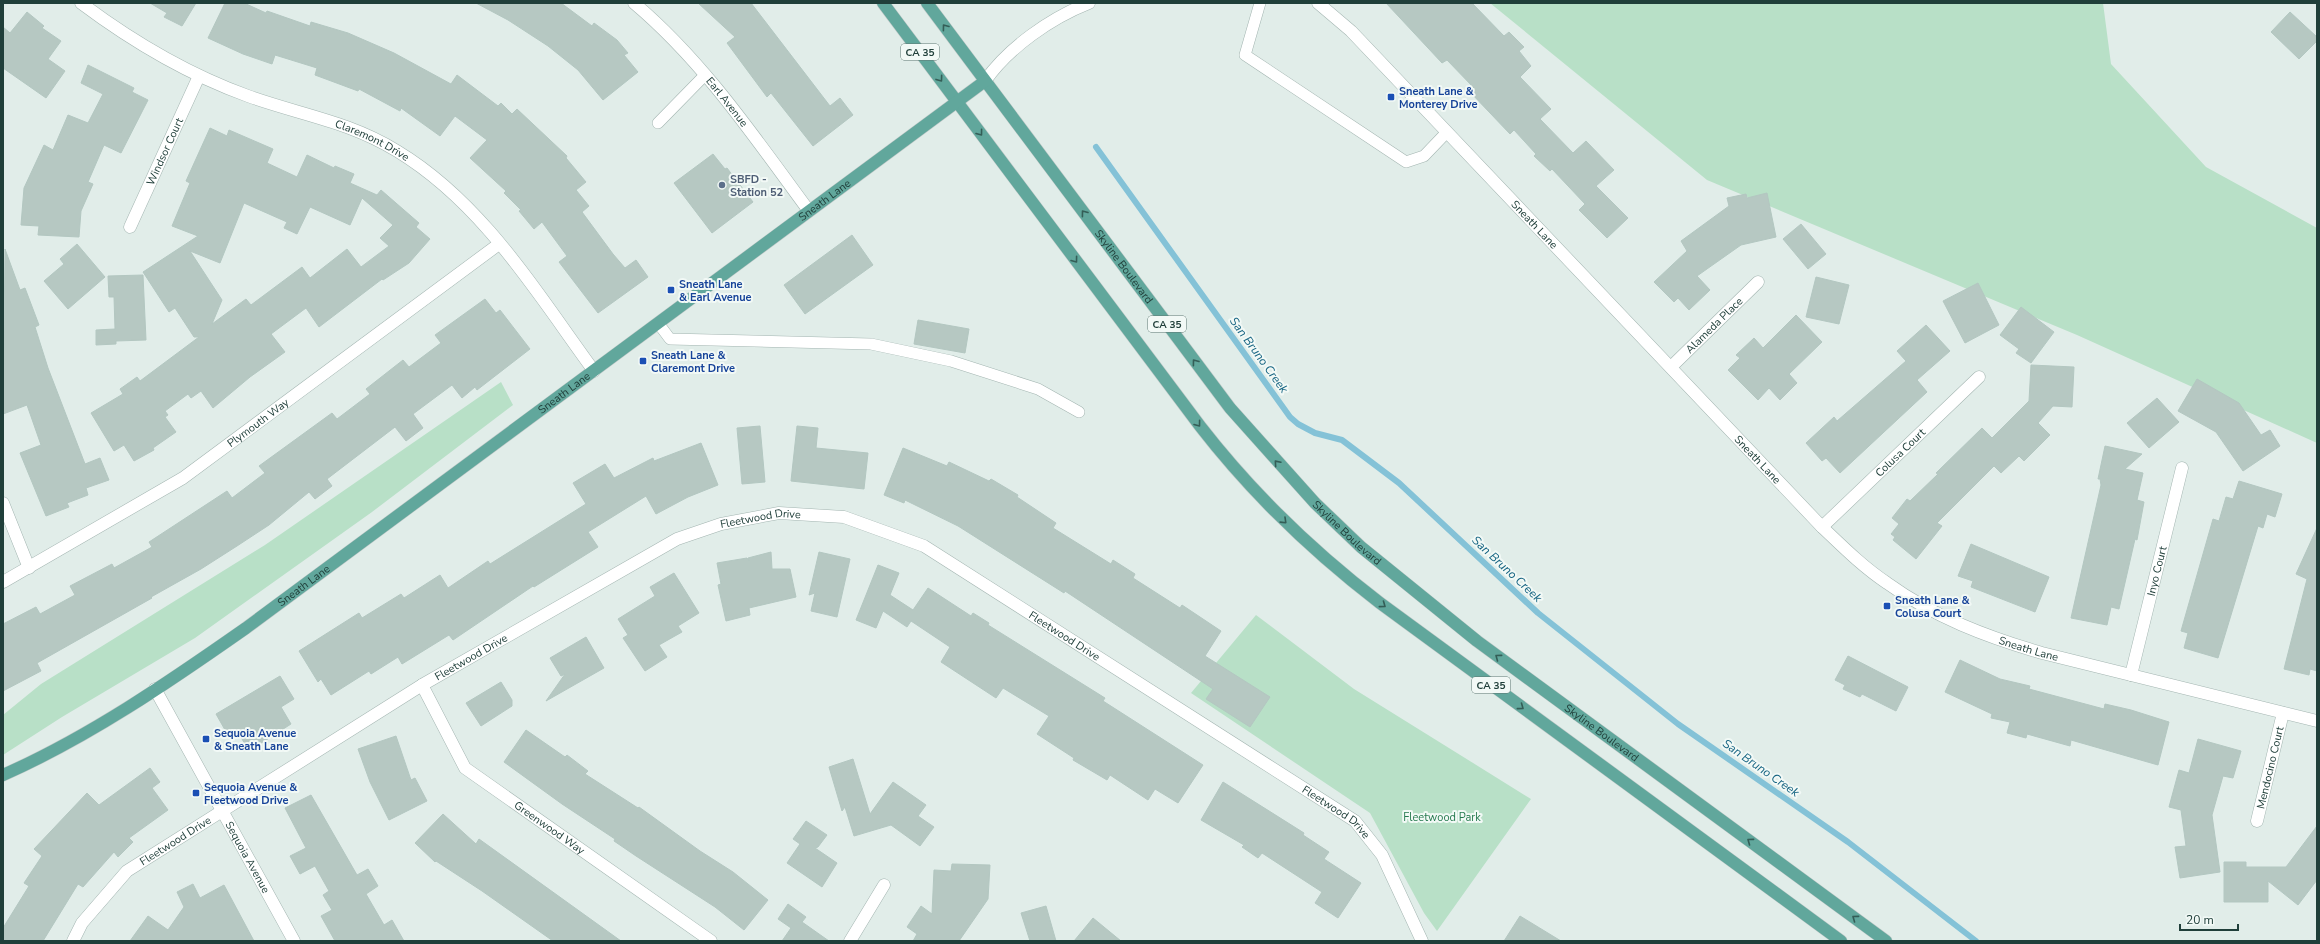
<svg xmlns="http://www.w3.org/2000/svg" width="2320" height="944" viewBox="0 0 2320 944" font-family="'Nunito Sans',sans-serif">
  <style>
    .green { fill: #b8e0c7 }
    .lines { fill: none; stroke-linecap: round; stroke-linejoin: round }
    .stream { stroke: #84c2d7; stroke-width: 6 }
    .building { fill: #b6c8c2; stroke: #b3c7c1; fill-rule: evenodd }
    .lane-casing { stroke: #a3b5b1; stroke-width: 12 }
    .street-casing { stroke: #a3b5b1; stroke-width: 13 }
    .primary-casing { stroke: #c1c9c8; stroke-width: 13 }
    .lane { stroke: #fff; stroke-width: 11 }
    .street { stroke: #fff; stroke-width: 12 }
    .primary { stroke: #61a79c; stroke-width: 12 }
    .oneway { stroke: #345e57 }
    .transit-dot { fill: #1a4fb4; stroke: #f2f9f6; stroke-width: 1.5 }
    .service-dot { fill: #5c6f8a; stroke: #f2f9f6; stroke-width: 1.5 }
    .labels { text-anchor: middle; stroke-width: 4; stroke-linejoin: round; paint-order: stroke }
    .shield { fill: #f2f9f6; stroke: #5f7772; stroke-width: 1 }
    .shield-label { font-size: 10px; font-weight: bold; fill: #203f3a }
    .transit-label { font-size: 11px; font-weight: bold; fill: #164399; stroke: #f2f9f6; text-anchor: start }
    .street-label { font-size: 11px; fill: #203f3a; stroke: #f2f9f6 }
    .service-label { font-size: 11px; font-weight: bold; fill: #4e5e75; stroke: #f2f9f6; text-anchor: start }
    .park-label { font-size: 11px; fill: #267a4f; stroke: #f2f9f6 }
    .water-label { font-size: 12px; font-style: italic; fill: #146381; stroke: #f2f9f6 }
  </style>
  <rect width="100%" height="100%" fill="#e1ede9"/>
  <path class="green" d="M1490,3H2103L2111,64L2206,167L2317,228V443L2077,335L1707,180Z
    M501,382L513,405L372,512L195,638L62,717L3,755V715L41,684L265,545Z
    M1256,615L1354,689L1531,799L1437,931L1424,913L1370,813L1191,693Z"/>
  <g class="lines">
    <path class="stream" d="M1096,147L1290,417L1298,424L1315,433L1342,440L1399,483L1538,613L1678,724L1848,842L1976,941"/>
  </g>
  <path class="building" d="M150,3H196L182,26L164,17L167,13Z
    M225,3H244L266,13L267,11L310,26L311,22L348,33L394,53L451,84L457,75L498,106L501,103L512,114L517,109L567,156L566,158L586,182L576,190L589,206L582,212L613,254L625,268L636,260L648,277L598,313L559,262L567,256L542,222L534,229L519,211L521,210L504,193L506,191L470,158L487,140L455,116L440,136L401,108L400,111L359,89L358,91L315,75L317,68L275,55L272,64L243,54L208,38Z
    M476,3H561L592,26L594,23L617,40L628,53L624,55L638,72L603,100L578,70L548,46L508,20Z
    M698,3H751L830,106L840,98L853,115L813,146L771,93L767,97L727,43L735,37Z
    M1386,3H1472L1504,36L1509,32L1524,47L1519,51L1531,66L1520,77L1551,109L1540,119L1573,153L1586,141L1614,170L1596,186L1628,218L1607,238L1579,210L1585,204L1552,169L1550,171L1534,156L1536,154L1514,130L1510,134L1470,92L1474,88L1447,60L1442,63Z
    M27,12L44,26L42,28L61,41L48,59L65,71L46,98L3,68V27L10,33Z
    M2290,12L2317,37V41L2299,59L2271,32Z
    M88,65L134,88L132,92L148,100L121,153L104,145L88,182L93,184L81,211L79,237L38,235L39,226L21,225L24,188L44,145L53,150L68,115L88,123L103,94L81,83Z
    M210,128L227,136L229,130L273,149L267,163L297,177L307,155L334,168L335,166L354,174L350,183L377,195L381,190L419,223L416,227L430,239L409,263L383,280L382,279L319,327L306,308L271,334L285,352L250,377L213,408L201,391L191,398L188,394L165,411L168,415L165,417L176,432L153,448L154,450L134,461L124,445L114,451L91,413L123,394L120,389L137,377L140,381L199,337H194L175,308L169,312L143,272L198,236L172,226L190,183L186,181ZM362,198L393,225L380,238L389,246L361,267L347,249L310,278L302,267L251,305L246,299L212,324L222,300L190,251L220,263L244,203L287,222L284,228L297,234L310,207L350,225Z
    M713,154L725,169L727,168L753,202L712,233L674,183Z
    M1767,193L1776,237L1741,245L1697,276L1710,290L1689,310L1678,298L1674,302L1654,282L1687,251L1681,241L1729,206L1727,198L1746,194L1747,198Z
    M1801,224L1826,254L1808,269L1783,239Z
    M852,235L873,265L805,314L784,285Z
    M77,244L105,277L68,309L44,281L64,264L60,259Z
    M5,249L20,290L25,288L39,325L35,327L48,368L85,464L100,458L109,480L86,488L88,495L67,503L69,507L46,516L20,453L41,445L27,405L3,414Z
    M143,275L146,340L116,341V344L96,345V330L115,329L114,297H109L108,276Z
    M1816,277L1849,285L1839,324L1806,317Z
    M1978,283L1999,325L1965,343L1943,301Z
    M485,299L496,313L500,310L530,349L477,390L475,387L462,398L452,385L413,414L423,428L406,441L395,427L327,479L332,486L315,499L309,492L269,525L237,546L201,569L151,597L152,598L37,663L41,671L3,691V624L36,607L40,614L75,595L70,586L112,564L114,568L152,547L149,542L227,491L232,498L265,473L259,466L332,413L337,419L370,394L366,389L403,360L409,367L441,343L435,335Z
    M2021,307L2054,332L2031,363L2016,353L2019,349L2000,335Z
    M1796,315L1822,342L1789,374L1797,383L1780,400L1769,388L1758,400L1728,370L1740,358L1736,355L1754,338L1763,348Z
    M918,320L969,329L965,353L914,344Z
    M1926,325L1950,351L1917,380L1927,392L1840,473L1826,458L1822,461L1806,443L1834,417L1837,421L1906,361L1897,351Z
    M2031,365L2074,367L2072,407L2053,406L2038,423L2050,435L2024,461L2019,456L2001,473L1994,466L1937,523L1942,526L1916,559L1893,540L1895,537L1891,534L1899,524L1892,518L1907,499L1910,501L1938,474L1936,473L1982,428L1992,438L2029,401Z
    M2197,379L2239,403L2261,435L2270,430L2280,446L2243,471L2216,432L2178,411Z
    M2157,398L2179,422L2149,448L2127,423Z
    M760,426L765,482L742,484L737,428Z
    M797,426L818,428L816,448L868,453L864,489L791,481Z
    M701,443L718,485L688,497L656,514L646,496L588,532L598,547L534,587L533,586L453,640L449,635L402,664L398,657L371,674L369,671L331,695L321,679L318,682L299,651L359,613L362,618L401,594L404,598L440,575L448,588L488,561L490,564L586,504L573,483L605,464L614,478L653,458L654,461Z
    M2105,446L2142,454L2125,469L2143,473L2137,500L2144,502L2137,540L2135,539L2119,609L2111,607L2107,625L2071,618L2101,485L2100,479H2098Z
    M903,448L947,466L949,462L989,481L991,479L1018,495L1017,497L1056,523L1053,528L1111,564L1113,560L1135,574L1133,578L1180,608L1182,605L1221,631L1205,656L1270,697L1250,727L1206,699L1213,689L1065,591L1064,593L958,526L905,500L904,503L884,495Z
    M2239,481L2282,494L2275,517L2267,514L2263,528L2258,526L2218,658L2184,648L2188,633L2181,631L2213,519L2219,521L2226,497L2233,499Z
    M2317,528V671L2310,669L2309,675L2284,669L2307,579L2296,574Z
    M1971,544L2049,577L2035,612L1971,587L1973,581L1958,576Z
    M771,552L772,569H790L796,597L749,608L750,615L726,621L718,585L721,584L717,563L747,558L749,561L748,558Z
    M819,552L850,559L837,617L811,611L815,593L809,595Z
    M878,565L899,573L890,595L913,610L928,588L971,616L973,613L989,623L988,625L1105,698L1103,701L1203,765L1178,803L1155,789L1148,800L1110,775L1107,780L1073,760L1074,758L1037,734L1049,716L1003,688L996,698L941,662L950,647L911,621L907,627L883,611L876,628L856,620Z
    M674,573L699,613L678,626L682,632L659,645L667,657L645,671L623,638L628,635L618,619L655,596L650,587Z
    M586,637L604,668L546,701L565,674L561,676L550,658Z
    M1848,656L1908,687L1896,711L1862,694L1860,697L1843,689L1845,685L1835,680Z
    M1960,660L2000,679L2030,686L2029,689L2104,709L2105,704L2131,710L2169,722L2158,765L2071,740L2070,746L2027,734L2026,738L2007,733L2010,722L1991,718L1992,714L1945,692Z
    M280,676L294,699L281,707L291,724L249,751L238,732L229,737L216,714Z
    M501,682L512,700V706L481,726L466,703Z
    M526,730L565,757L567,755L588,771L585,774L638,808L639,807L700,851L733,872L768,900L744,930L715,907L636,856L614,841L615,839L562,804L504,762Z
    M396,736L411,780L415,778L427,801L389,820L370,782L358,749Z
    M2198,739L2241,751L2233,778L2223,776L2212,815L2220,872L2180,878L2175,847L2186,846L2181,810L2169,807L2179,770L2189,773Z
    M853,759L870,814L893,782L926,805L918,816L934,827L920,846L891,825L854,836L845,807L842,811L829,767Z
    M150,768L160,782L152,788L168,810L129,838L133,842L118,857L114,852L83,887L78,884L43,941H3V928L29,886L24,883L42,856L34,849L87,793L99,805Z
    M1223,782L1304,833L1303,835L1329,852L1324,859L1361,883L1338,918L1315,903L1322,892L1262,853L1258,858L1242,847L1244,845L1201,820Z
    M311,795L357,875L368,869L378,886L366,894L384,925L392,920L404,941H335L321,916L332,910L323,895L329,891L315,866L300,874L290,856L306,848L285,808Z
    M443,814L476,844L479,839L621,941H553L482,891L436,861L435,862L415,843Z
    M806,821L827,835L818,847L815,848L837,863L822,887L787,863L800,844L793,839Z
    M2317,826V880L2298,905L2268,881V902H2224V862H2246V867H2286Z
    M952,864L990,865L988,899L959,941H913L917,934L907,927L921,906L932,914L934,870L951,871Z
    M193,884L200,898L224,885L254,941H130L148,916L168,930L184,907L177,892Z
    M788,904L806,917L802,922L829,941H782L791,928L778,919Z
    M1046,906L1056,941H1030L1021,913Z
    M1520,916L1561,941H1504Z
    M1093,918L1121,941H1074Z"/>
  <g class="lines">
    <g class="lane-casing">
      <path id="lane" d="M1260,3L1245,55L1406,162L1424,156L1447,132
        M658,123L705,75
        M658,323L670,339L871,344L951,361L1038,389L1079,412"/>
    </g>
    <g class="street-casing">
      <g id="street">
        <path id="s1" d="M81,3C133,42 187,74 248,96C301,115 348,121 397,151C483,203 536,292 594,371"/>
        <path id="s2" d="M634,3C704,62 755,138 809,211"/>
        <path id="s3" d="M1318,3L1351,31L1822,527C1843,547 1863,567 1887,583C1934,617 1987,637 2042,653L2317,721"/>
        <path d="M985,81C1009,47 1051,18 1089,3"/>
        <path id="s4" d="M130,227L199,76"/>
        <path id="s5" d="M1671,367L1758,282"/>
        <path d="M3,503L29,568"/>
        <path id="s6" d="M1822,527L1979,377"/>
        <path id="s7" d="M3,582L183,478L499,244"/>
        <path id="s8" d="M2131,675L2182,468"/>
        <path id="s9" d="M422,685L465,768L711,941"/>
        <path id="s10" d="M155,689L294,941"/>
        <path id="s11" d="M2257,821L2283,713"/>
        <path id="s12" d="M73,941L82,923L127,871L422,685L677,539L721,524L779,513L844,517L924,546L1355,821L1382,855L1422,941"/>
        <path d="M850,941L884,885"/>
      </g>
    </g>
    <g class="primary-casing">
      <g id="primary">
        <path d="M883,3L1200,426C1252,493 1312,551 1380,603L1841,941"/>
        <path id="s13" d="M927,3L1230,408L1315,503L1361,547L1477,641L1886,941"/>
        <path id="s14" d="M3,775C89,737 169,682 246,628L985,81"/>
      </g>
    </g>
    <use href="#lane" class="lane"/>
    <use href="#street" class="street"/>
    <use href="#primary" class="primary"/>
  </g>
  <defs><path id="oneway-chevron" d="M-2-3.5L2.5 0L-2 3.5" fill="none" stroke-width="1.6" stroke-linecap="round" stroke-linejoin="round"/></defs>
  <g class="oneway">
    <use href="#oneway-chevron" transform="translate(945 27) rotate(-127)"/>
    <use href="#oneway-chevron" transform="translate(940 79) rotate(54)"/>
    <use href="#oneway-chevron" transform="translate(980 133) rotate(53)"/>
    <use href="#oneway-chevron" transform="translate(1084 213) rotate(-127)"/>
    <use href="#oneway-chevron" transform="translate(1075 260) rotate(53)"/>
    <use href="#oneway-chevron" transform="translate(1195 362) rotate(-127)"/>
    <use href="#oneway-chevron" transform="translate(1198 424) rotate(53)"/>
    <use href="#oneway-chevron" transform="translate(1277 463) rotate(-131)"/>
    <use href="#oneway-chevron" transform="translate(1284 521) rotate(44)"/>
    <use href="#oneway-chevron" transform="translate(1383 605) rotate(36)"/>
    <use href="#oneway-chevron" transform="translate(1498 657) rotate(-143)"/>
    <use href="#oneway-chevron" transform="translate(1521 707) rotate(36)"/>
    <use href="#oneway-chevron" transform="translate(1750 841) rotate(-144)"/>
    <use href="#oneway-chevron" transform="translate(1855 918) rotate(-144)"/>
  </g>
  <g class="transit-dot">
    <rect x="1387" y="93" width="8" height="8" rx="2"/>
    <rect x="667" y="286" width="8" height="8" rx="2"/>
    <rect x="639" y="357" width="8" height="8" rx="2"/>
    <rect x="1883" y="602" width="8" height="8" rx="2"/>
    <rect x="202" y="735" width="8" height="8" rx="2"/>
    <rect x="192" y="789" width="8" height="8" rx="2"/>
  </g>
  <circle class="service-dot" cx="722" cy="185" r="4"/>
  <g class="labels">
    <g class="shield">
      <rect x="901" y="44" width="38" height="16" rx="3"/>
      <rect x="1148" y="316" width="38" height="16" rx="3"/>
      <rect x="1472" y="677" width="38" height="16" rx="3"/>
    </g>
    <g class="shield-label">
      <text x="920" y="56">CA 35</text>
      <text x="1167" y="328">CA 35</text>
      <text x="1491" y="689">CA 35</text>
    </g>
    <g class="transit-label">
      <text x="1399" y="95">Sneath Lane &amp;<tspan x="1399" dy="13">Monterey Drive</tspan></text>
      <text x="679" y="288">Sneath Lane<tspan x="679" dy="13">&amp; Earl Avenue</tspan></text>
      <text x="651" y="359">Sneath Lane &amp;<tspan x="651" dy="13">Claremont Drive</tspan></text>
      <text x="1895" y="604">Sneath Lane &amp;<tspan x="1895" dy="13">Colusa Court</tspan></text>
      <text x="214" y="737">Sequoia Avenue<tspan x="214" dy="13">&amp; Sneath Lane</tspan></text>
      <text x="204" y="791">Sequoia Avenue &amp;<tspan x="204" dy="13">Fleetwood Drive</tspan></text>
    </g>
    <g class="street-label">
      <text dy="4" stroke="none"><textPath href="#s2" startOffset="136">Earl Avenue</textPath></text>
      <text dy="4" stroke="none"><textPath href="#s1" startOffset="324">Claremont Drive</textPath></text>
      <text dy="4" stroke="none"><textPath href="#s4" startOffset="83">Windsor Court</textPath></text>
      <text dy="4" stroke="none"><textPath href="#s14" startOffset="1004">Sneath Lane</textPath></text>
      <text dy="4" stroke="none"><textPath href="#s3" startOffset="310">Sneath Lane</textPath></text>
      <text dy="4" stroke="none"><textPath href="#s13" startOffset="329">Skyline Boulevard</textPath></text>
      <text dy="4" stroke="none"><textPath href="#s5" startOffset="60">Alameda Place</textPath></text>
      <text dy="4" stroke="none"><textPath href="#s14" startOffset="680">Sneath Lane</textPath></text>
      <text dy="4" stroke="none"><textPath href="#s7" startOffset="301">Plymouth Way</textPath></text>
      <text dy="4" stroke="none"><textPath href="#s6" startOffset="108">Colusa Court</textPath></text>
      <text dy="4" stroke="none"><textPath href="#s3" startOffset="634">Sneath Lane</textPath></text>
      <text dy="4" stroke="none"><textPath href="#s12" startOffset="818">Fleetwood Drive</textPath></text>
      <text dy="4" stroke="none"><textPath href="#s13" startOffset="677">Skyline Boulevard</textPath></text>
      <text dy="4" stroke="none"><textPath href="#s8" startOffset="107">Inyo Court</textPath></text>
      <text dy="4" stroke="none"><textPath href="#s14" startOffset="356">Sneath Lane</textPath></text>
      <text dy="4" stroke="none"><textPath href="#s12" startOffset="1154">Fleetwood Drive</textPath></text>
      <text dy="4" stroke="none"><textPath href="#s3" startOffset="970">Sneath Lane</textPath></text>
      <text dy="4" stroke="none"><textPath href="#s12" startOffset="494">Fleetwood Drive</textPath></text>
      <text dy="4" stroke="none"><textPath href="#s13" startOffset="1001">Skyline Boulevard</textPath></text>
      <text dy="4" stroke="none"><textPath href="#s11" startOffset="55">Mendocino Court</textPath></text>
      <text dy="4" stroke="none"><textPath href="#s12" startOffset="1478">Fleetwood Drive</textPath></text>
      <text dy="4" stroke="none"><textPath href="#s9" startOffset="197">Greenwood Way</textPath></text>
      <text dy="4" stroke="none"><textPath href="#s12" startOffset="146">Fleetwood Drive</textPath></text>
      <text dy="4" stroke="none"><textPath href="#s10" startOffset="192">Sequoia Avenue</textPath></text>
    </g>
    <g class="service-label">
      <text x="730" y="183">SBFD -<tspan x="730" dy="13">Station 52</tspan></text>
    </g>
    <g class="park-label">
      <text x="1442" y="821">Fleetwood Park</text>
    </g>
    <g class="water-label">
      <text transform="translate(1259 355) rotate(54)" y="4">San Bruno Creek</text>
      <text transform="translate(1507 569) rotate(43)" y="4">San Bruno Creek</text>
      <text transform="translate(1761 768) rotate(35)" y="4">San Bruno Creek</text>
    </g>
  </g>
  <rect width="2320" height="944" fill="none" stroke="#203f3a" stroke-width="8"/>
  <path d="M2180 924v6h58v-6" fill="none" stroke="#203f3a" stroke-width="2"/>
  <text x="2186" y="924" font-size="12" fill="#203f3a" stroke="#f2f9f6" stroke-width="3" paint-order="stroke">20 m</text>
</svg>
